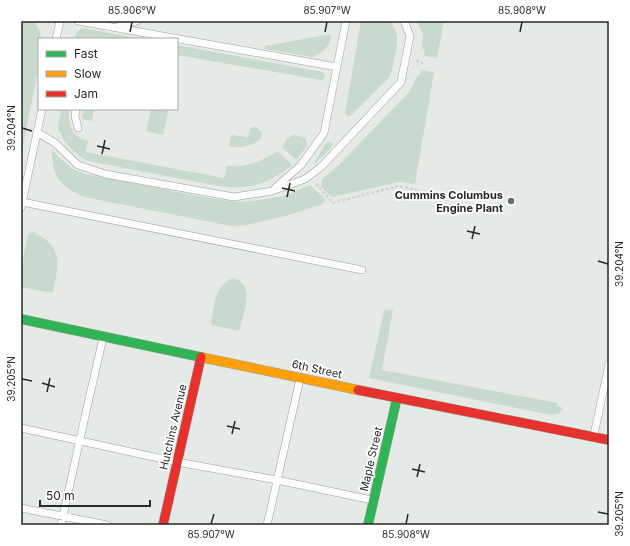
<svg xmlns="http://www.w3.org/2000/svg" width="630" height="546" viewBox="0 0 630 546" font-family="Inter,sans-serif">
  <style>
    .green { fill: #c7dacd }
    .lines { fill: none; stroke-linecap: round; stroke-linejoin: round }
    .lane-casing { stroke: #9a9e9b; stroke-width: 8 }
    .fast-casing { stroke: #9a9e9b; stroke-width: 10 }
    .slow-casing { stroke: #9a9e9b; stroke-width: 10 }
    .jam-casing { stroke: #9a9e9b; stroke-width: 10 }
    .path { stroke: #d1d3d2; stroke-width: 2.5; stroke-dasharray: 3 2; stroke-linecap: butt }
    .lane { stroke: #fbfcfb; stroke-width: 7 }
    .fast { stroke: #30b455; stroke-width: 9 }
    .slow { stroke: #ff9f0a; stroke-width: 9 }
    .jam { stroke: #e5322d; stroke-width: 9 }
    .ticks { fill: none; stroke: #252926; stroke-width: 1.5 }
    .poi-dot { fill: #686d69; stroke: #fff; stroke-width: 1.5 }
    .labels { text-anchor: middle; stroke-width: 3.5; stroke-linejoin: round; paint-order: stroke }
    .poi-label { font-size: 11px; font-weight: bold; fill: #252926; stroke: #fff; text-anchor: end }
    .street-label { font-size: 11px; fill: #252926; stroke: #fff }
    .neatline { fill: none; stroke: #252926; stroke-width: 1.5 }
    .ticks-label { font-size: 10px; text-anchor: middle; fill: #252926 }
  </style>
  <rect width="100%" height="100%" fill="#e5eae6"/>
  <path class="green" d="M21,21H35L40,32L41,39H39V65L21,156Z
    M361,21H391L397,35V44L392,70L388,79L351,116H347L345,113Z
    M417,21H444L437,58L424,56L425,49H422L423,34Z
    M83,28L142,39H75C76,33 77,30 83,28Z
    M326,35H329L331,36C331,46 322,53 313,57L265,49V46Z
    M177,45L322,72L325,75L324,79L321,80L177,55Z
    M421,70L434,72L415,184L399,182L332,197L321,187L322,179L337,167L409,92L418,75H420Z
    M61,109H69C68,119 70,130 78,137C81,139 85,140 88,141L86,152L224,178L227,166C248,167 260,162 278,151L292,165C267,185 250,190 218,186L88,161L79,156L70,148L63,139L58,128Z
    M84,109H94L92,121L82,119Z
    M151,109L168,111L163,135L146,131Z
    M256,127L262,133L260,140L251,145L241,147H229L231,135L248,137L250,128Z
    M293,135C302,137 307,136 307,146L296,160L282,147L287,139Z
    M329,142L332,143V145L331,148L313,165L326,143Z
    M52,150L62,160L73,169L85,174L209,198L238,202L261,200L284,196L310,185L325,199L323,204L289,215L247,225L231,226L84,197C78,194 72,191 67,188C54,178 52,165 52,150Z
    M33,232C65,247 58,265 53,293L21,287V268L28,235Z
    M234,278C256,284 243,316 239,331L211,325C214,308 214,283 234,278Z
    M387,310H393L382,370L558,403L557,406L563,408L559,414L551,415L369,378L384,311Z"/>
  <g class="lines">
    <g class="lane-casing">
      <path id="lane" d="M78,21L337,67
        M116,27L137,21
        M56,39L60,21
        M76,109L75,116L78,128
        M37,132L55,143L78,165L105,174L234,197L272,191L305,179L321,167L401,82L410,36L404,21
        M275,188L301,165L324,133L346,21
        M22,202L362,270
        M21,208L42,109
        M21,428L177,462L277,480L372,500
        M594,435L609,364
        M21,508L107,525
        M61,525L86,412L103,338
        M267,525L300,379"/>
    </g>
    <g class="fast-casing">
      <path id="fast" d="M21,319L205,358
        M368,525L397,398"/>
    </g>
    <g class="slow-casing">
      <path id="slow" d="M205,358L358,390"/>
    </g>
    <g class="jam-casing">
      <path id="jam" d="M358,390L609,440
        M163,525L201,357"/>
    </g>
    <path class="path" d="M416,61L423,63
      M316,184L333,203L398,186L417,190"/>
    <use href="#lane" class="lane"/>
    <use href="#fast" class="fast"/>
    <use href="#slow" class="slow"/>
    <use href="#jam" class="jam"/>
  </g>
  <path class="ticks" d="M130,32L132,22M325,32L327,22M520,32L522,22M22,128L32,131M97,146L110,149M102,154L105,140M282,188L295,191M287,197L290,183M467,231L480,234M472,239L475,226M598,261L608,264M22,379L32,381M42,383L55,387M47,392L50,378M227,426L240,429M232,434L235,421M412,469L425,472M417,477L420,464M598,512L608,514M211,524L214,514M406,524L408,514"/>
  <circle class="poi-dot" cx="511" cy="201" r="4"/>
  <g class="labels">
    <g class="poi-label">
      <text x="503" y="199">Cummins Columbus<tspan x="503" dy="13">Engine Plant</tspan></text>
    </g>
    <g class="street-label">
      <text transform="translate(317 369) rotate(12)" y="4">6th Street</text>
      <text transform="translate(173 427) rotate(-77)" y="4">Hutchins Avenue</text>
      <text transform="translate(371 459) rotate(-77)" y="4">Maple Street</text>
    </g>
  </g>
  <rect width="630" height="546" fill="none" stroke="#ffffff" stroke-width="44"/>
  <rect x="38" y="38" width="140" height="72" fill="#ffffff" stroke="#a8a9a8"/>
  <rect x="46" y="51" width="20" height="6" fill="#30b455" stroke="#a8a9a8"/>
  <text x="74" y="58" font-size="12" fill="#252926">Fast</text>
  <rect x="46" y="71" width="20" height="6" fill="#ff9f0a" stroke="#a8a9a8"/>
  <text x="74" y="78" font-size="12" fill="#252926">Slow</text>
  <rect x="46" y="91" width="20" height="6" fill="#e5322d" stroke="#a8a9a8"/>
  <text x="74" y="98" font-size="12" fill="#252926">Jam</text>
  <path d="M40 500v6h110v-6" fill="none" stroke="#252926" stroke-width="2"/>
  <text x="46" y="500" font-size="12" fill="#252926" stroke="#ffffff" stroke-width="3" paint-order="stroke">50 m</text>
  <rect x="22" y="22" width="586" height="502" class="neatline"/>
  <g class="ticks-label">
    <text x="132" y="14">85.906°W</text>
    <text x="327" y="14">85.907°W</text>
    <text x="522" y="14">85.908°W</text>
    <text transform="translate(11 128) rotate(-90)" y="4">39.204°N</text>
    <text transform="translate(619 264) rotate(-90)" y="4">39.204°N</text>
    <text transform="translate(11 379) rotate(-90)" y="4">39.205°N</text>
    <text transform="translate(619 514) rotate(-90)" y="4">39.205°N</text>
    <text x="211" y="538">85.907°W</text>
    <text x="406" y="538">85.908°W</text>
  </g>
</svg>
